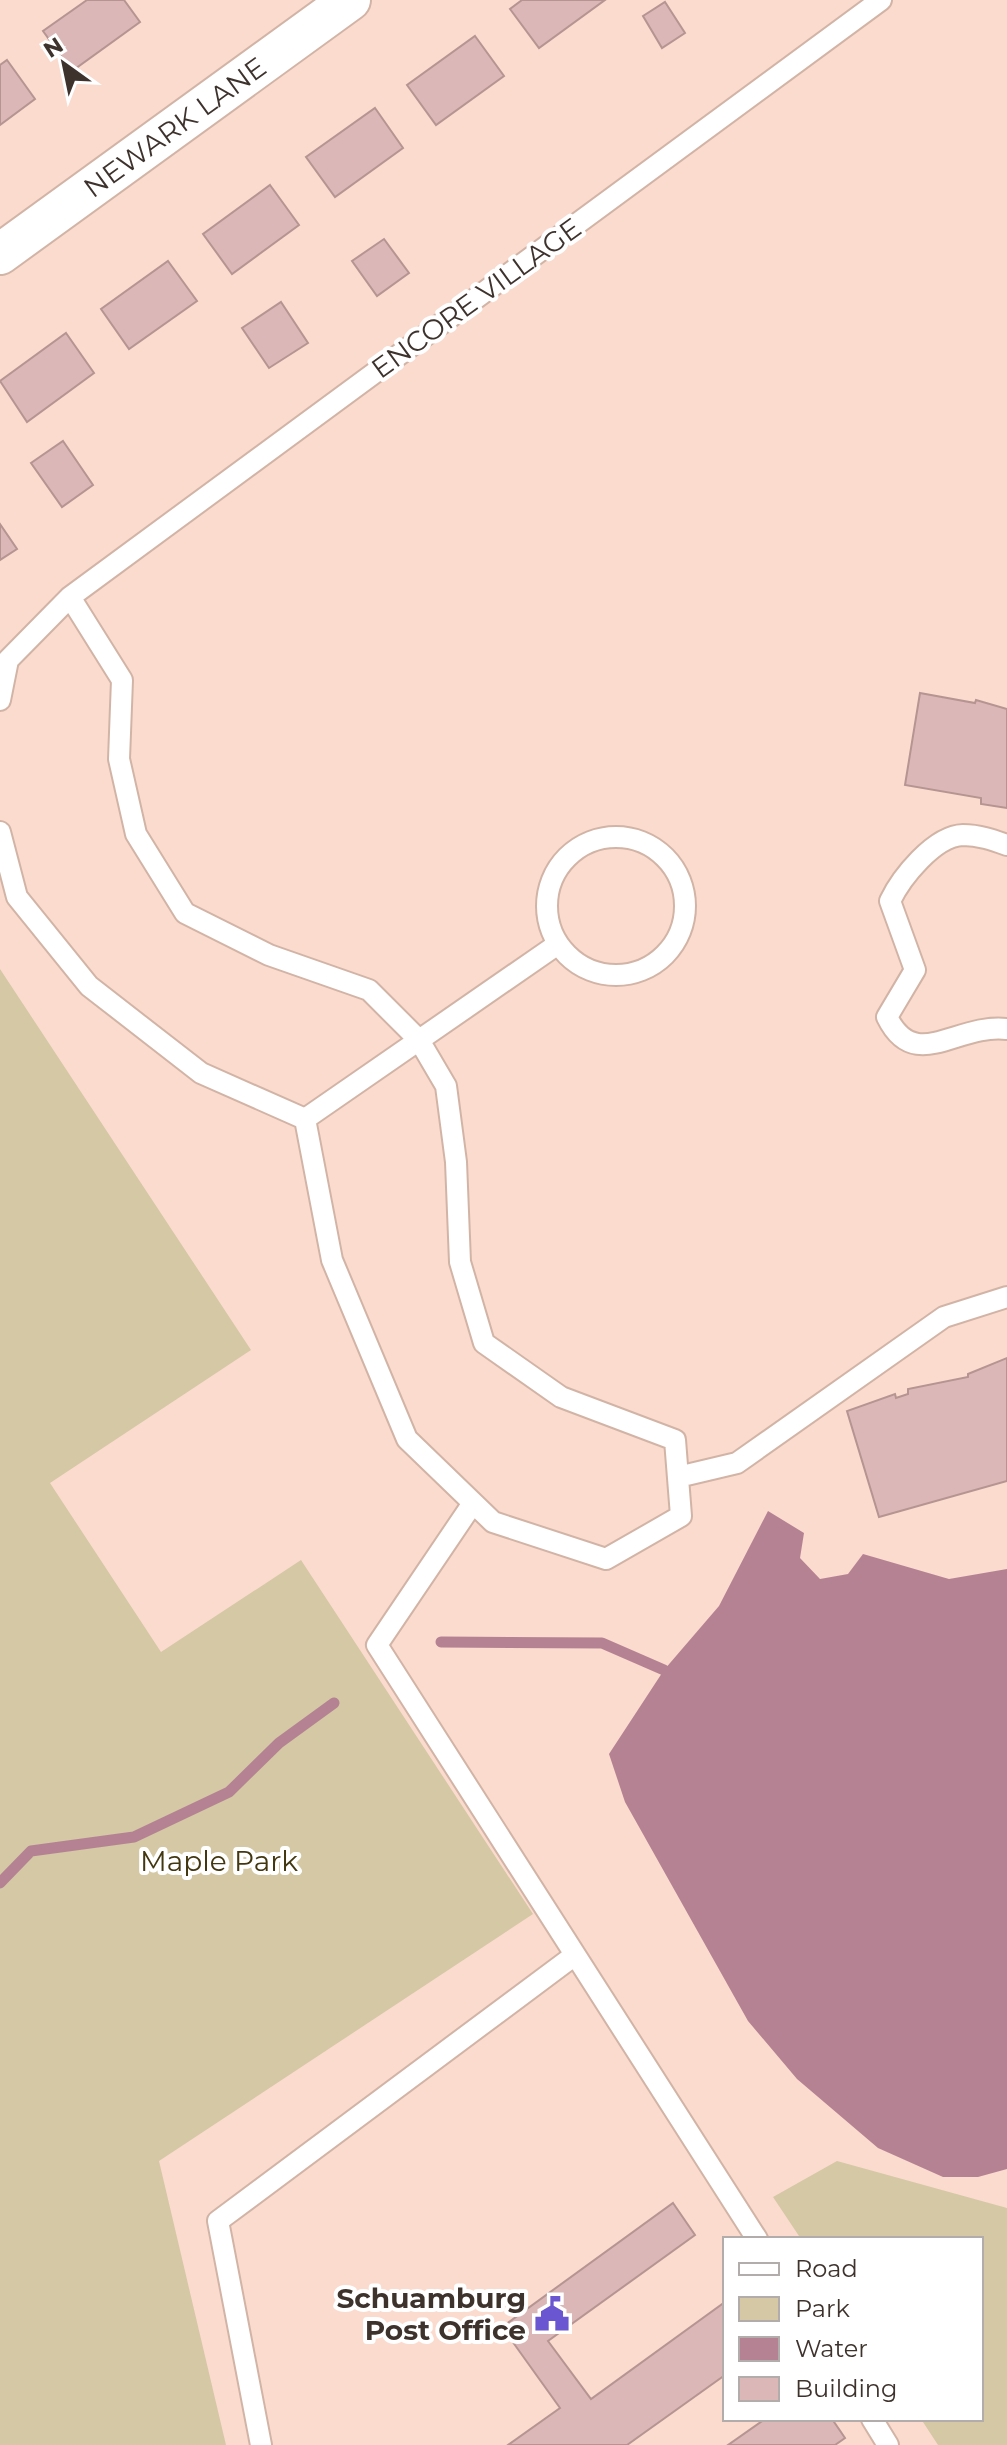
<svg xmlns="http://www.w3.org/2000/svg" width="1007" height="2445" viewBox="0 0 1007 2445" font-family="Montserrat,sans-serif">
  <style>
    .green { fill: #d4c8a5 }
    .water { fill: #b58293 }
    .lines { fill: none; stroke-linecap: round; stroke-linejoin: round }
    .stream { stroke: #b58293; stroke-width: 11 }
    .building { fill: #dbb8b7; stroke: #b59492; stroke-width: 2 }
    .service-casing { stroke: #d2b4a6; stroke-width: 24 }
    .minor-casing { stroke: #d2b4a6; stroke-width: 44 }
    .service { stroke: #fff; stroke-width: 20 }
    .minor { stroke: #fff; stroke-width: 40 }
    .labels { text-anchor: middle; stroke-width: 8; stroke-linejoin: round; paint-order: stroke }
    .street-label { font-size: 28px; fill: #3e322d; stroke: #fff }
    .park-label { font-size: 28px; fill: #433710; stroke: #fff }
    .poi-label { font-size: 28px; font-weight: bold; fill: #3e322d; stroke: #fff; text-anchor: end }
  </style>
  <rect width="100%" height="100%" fill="#fbdbce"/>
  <path class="green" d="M0,969L251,1350L50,1483L161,1652L301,1560L533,1914L159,2161L226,2445H0Z
    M837,2161L1007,2208V2445H938L921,2419H981V2239H801L773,2197Z"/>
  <path class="water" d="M768,1511L804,1533L800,1558L820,1579L848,1574L863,1554L949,1579L1007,1569V2169L978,2177H943L878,2148L797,2079L748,2021L625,1802L609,1754L664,1670L719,1606Z"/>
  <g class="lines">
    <path class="stream" d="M441,1642L602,1643L664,1670
      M0,1883L31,1851L134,1837L229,1792L279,1743L334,1703"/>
  </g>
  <path class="building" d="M87,0H124L140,22L72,71L43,31Z
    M522,0H605L539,48L510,9Z
    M665,2L685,33L662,48L643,16Z
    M475,36L504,76L436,125L407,85Z
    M7,60L35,99L0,125V65Z
    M375,108L403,148L335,197L306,157Z
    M270,185L299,225L232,274L203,234Z
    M384,239L409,273L377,296L352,261Z
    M168,261L197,301L129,349L101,309Z
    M281,302L308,343L269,368L242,328Z
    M66,333L94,373L27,422L0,381Z
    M63,441L93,485L62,507L31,463Z
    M0,524L17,549L0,560Z
    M920,693L975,703L976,700L1007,709V808L981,804V798L905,785Z
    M1007,1358V1481L879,1517L847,1411L895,1394L896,1398L908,1394V1389L968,1377V1374Z
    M673,2203L695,2235L548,2341L591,2399L725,2302V2375L627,2445H508L560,2408L502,2327Z
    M765,2419H832L845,2438L835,2445H728Z"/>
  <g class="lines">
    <g class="service-casing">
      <path id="service" d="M0,700L8,660L70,597L881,0
        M0,832L17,897L89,986L201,1073L305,1119L332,1260L407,1439L493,1522L606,1559L681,1516L675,1440L561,1397L484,1343L460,1262L456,1162L446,1086L419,1040L369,990L269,955L185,913L136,834L119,759L122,680L70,597
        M547 906a69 69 0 1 1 138 0a69 69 0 1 1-138 0Z
        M1007,845C993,840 979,835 963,835C934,836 901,878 890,901L915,970L887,1017C915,1074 956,1023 1007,1029
        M305,1119L558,944
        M678,1477L737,1463L944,1317L1007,1297
        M473,1503L377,1645L757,2239
        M872,2419L888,2445
        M261,2445L218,2221L575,1955"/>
    </g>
    <g class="minor-casing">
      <g id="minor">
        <path id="s1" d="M0,254L350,0"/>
      </g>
    </g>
    <use href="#service" class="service"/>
    <use href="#minor" class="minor"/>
  </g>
  <defs>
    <g id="civic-bare" transform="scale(2.76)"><path d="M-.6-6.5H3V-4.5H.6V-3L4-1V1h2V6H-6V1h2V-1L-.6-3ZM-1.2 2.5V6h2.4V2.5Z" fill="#6956d0" stroke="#fff" stroke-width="2.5" paint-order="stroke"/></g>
  </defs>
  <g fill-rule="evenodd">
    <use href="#civic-bare" x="552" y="2314"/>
  </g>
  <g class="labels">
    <g class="street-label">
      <text dy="10" stroke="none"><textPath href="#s1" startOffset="216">NEWARK LANE</textPath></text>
      <text transform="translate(476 298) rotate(-36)" y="10">ENCORE VILLAGE</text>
    </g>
    <g class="park-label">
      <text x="219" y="1871">Maple Park</text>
    </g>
    <g class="poi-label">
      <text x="526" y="2308">Schuamburg<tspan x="526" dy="32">Post Office</tspan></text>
    </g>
  </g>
  <rect x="723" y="2237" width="260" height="184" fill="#ffffff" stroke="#b2adab" stroke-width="2"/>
  <rect x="739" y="2263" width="40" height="12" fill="#ffffff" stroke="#b2adab" stroke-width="2"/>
  <text x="795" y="2277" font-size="24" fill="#3e322d">Road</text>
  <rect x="739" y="2297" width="40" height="24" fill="#d4c8a5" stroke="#b2adab" stroke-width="2"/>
  <text x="795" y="2317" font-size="24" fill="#3e322d">Park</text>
  <rect x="739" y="2337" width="40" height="24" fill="#b58293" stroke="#b2adab" stroke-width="2"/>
  <text x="795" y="2357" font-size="24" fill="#3e322d">Water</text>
  <rect x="739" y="2377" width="40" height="24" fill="#dbb8b7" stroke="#b2adab" stroke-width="2"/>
  <text x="795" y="2397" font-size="24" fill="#3e322d">Building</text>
  <g transform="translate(64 64) rotate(327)" stroke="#ffffff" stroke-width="6" paint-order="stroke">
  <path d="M0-6L14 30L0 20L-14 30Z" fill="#3e322d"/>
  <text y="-12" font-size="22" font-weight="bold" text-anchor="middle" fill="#3e322d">N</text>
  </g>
</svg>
